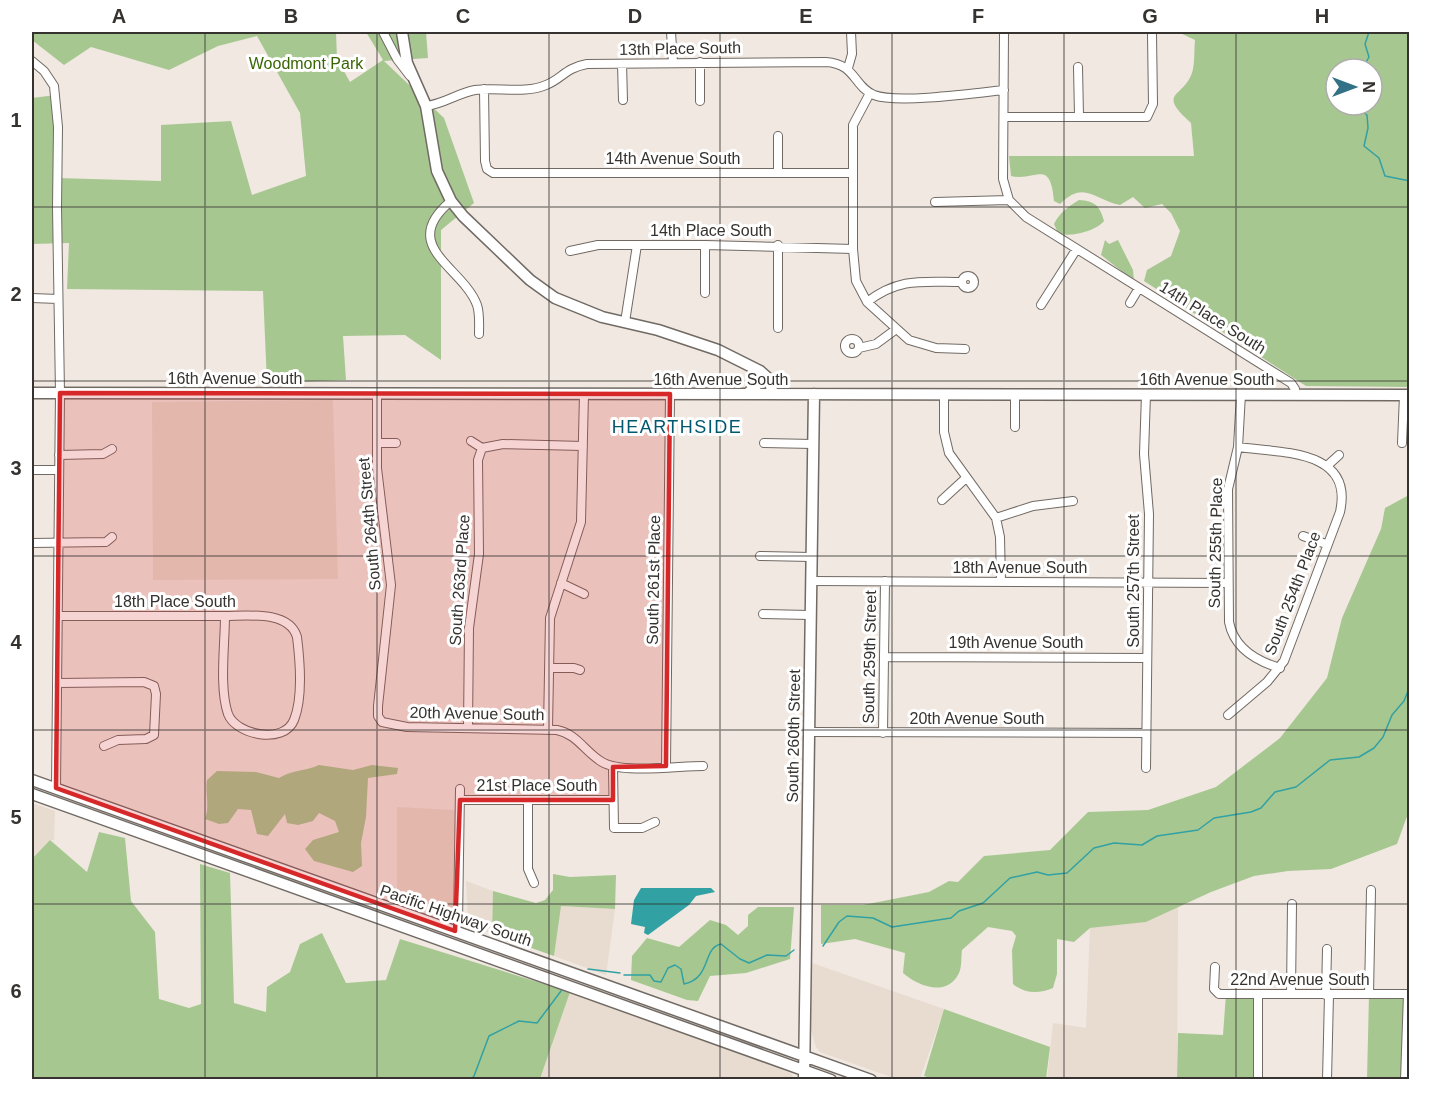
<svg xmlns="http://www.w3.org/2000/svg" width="1441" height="1111" viewBox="0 0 1441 1111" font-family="Arial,sans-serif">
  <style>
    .built { fill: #e8dbcf }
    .green { fill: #a7c791; fill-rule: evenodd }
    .water { fill: #31a1a3 }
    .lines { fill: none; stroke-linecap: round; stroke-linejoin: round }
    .stream { stroke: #31a1a3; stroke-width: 1.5 }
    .minor-casing { stroke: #716a64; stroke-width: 10 }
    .major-casing { stroke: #716a64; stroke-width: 13 }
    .minor { stroke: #fff; stroke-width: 8 }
    .major { stroke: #fff; stroke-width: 10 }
    .marked { fill: #d62828; fill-opacity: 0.2; stroke: #d62828; stroke-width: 4.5; stroke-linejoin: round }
    .grid { fill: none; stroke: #35322f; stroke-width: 1.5; stroke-opacity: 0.55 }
    .labels { text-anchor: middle; stroke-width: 6; stroke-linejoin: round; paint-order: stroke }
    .street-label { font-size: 16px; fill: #35322f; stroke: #fff }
    .park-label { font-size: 16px; fill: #386504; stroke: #fff }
    .neighbourhood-label { font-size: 18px; letter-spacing: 1.5px; fill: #00586e; stroke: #fff }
    .neatline { fill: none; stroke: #35322f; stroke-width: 2 }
    .grid-label { font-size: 20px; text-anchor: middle; font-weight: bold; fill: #35322f }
  </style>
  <rect width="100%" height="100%" fill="#f0e8e1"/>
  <path class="built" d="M333,400L338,579L153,580L152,402Z
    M32,803L55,811L54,840H50L33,859Z
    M397,807L455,810L453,909L445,917L397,900Z
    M466,881L493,891L492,934L468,924Z
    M560,906L615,909L606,975L554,956Z
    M1178,907L1177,1079L1047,1080L1053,1023L1086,1028L1090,928L1146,922Z
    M812,963L944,1009L920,1079H897L820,1052L816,1047L811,1030Z
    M570,992L791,1073L794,1080H540Z"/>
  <path class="green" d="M32,32H336L337,59L350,82L383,60L366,32H363H426L428,58L384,61L444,118L474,203L441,230V360L405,335L343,336L346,380L267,383L263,291L67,289L69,243L32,244V98L56,95L57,178L161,181V125L231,121L252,195L306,176L300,113L257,36L218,46L169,70L91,47L64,65L32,40Z
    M1178,32H1409V387L1306,386L1144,281L1147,270L1171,256L1180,231L1171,213L1162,204L1145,208L1133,197L1120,205C1093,199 1084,180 1060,204L1054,201C1050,157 1036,182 1011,176L1009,156H1194L1191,123C1156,92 1183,98 1192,73C1195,64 1194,50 1195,40ZM1336,69H1372V105H1336Z
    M1079,200C1095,201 1100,206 1104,221C1096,231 1070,238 1058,233L1054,224C1060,212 1068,207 1079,200Z
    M1105,240L1109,244L1118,240L1133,270L1134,281L1101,255Z
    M1409,495L1410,808L1397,844L1331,869L1288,871L1254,876L1211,892L1146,922L1090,928L1074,942L1057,939V974L1053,988C1039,994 1025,994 1013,984L1012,950L1016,936L1012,931L988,927L962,950C961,957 962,967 959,973C947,998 918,986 903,973L905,953L855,939L821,944V905H863L929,892L949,881L958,882L984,856L1050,850L1088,812L1148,810L1216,787L1280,738L1327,678L1342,618L1381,529L1385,508Z
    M319,765L353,770L372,765L398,768L397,774L368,778L366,817L361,843L362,866L353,872L314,861L305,849L313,840L339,832L335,821L319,813L313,821L298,825L287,823L285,814L268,836L257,834L251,810L238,809L228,823L219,824L205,819C210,806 205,794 207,780L217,771L256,772L279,778C291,770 306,771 319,765Z
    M99,832L125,838L131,901L155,932L159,999L189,1008L201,1004L200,864L230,873L234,1003L266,1012L267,987L290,972L300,944L322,933L346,983L386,980L400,939L570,992L540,1079L32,1080V859L50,840L87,872Z
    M553,874L570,877L616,875L615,909L561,906L554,956L492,934L493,891L536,903L545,900L553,890Z
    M758,907H794L790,959L746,973L710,976L698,1001L687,1000L631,980L632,956L647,938L679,947L710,920L726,925L738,935L748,926V915Z
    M1226,994H1258V1079L1177,1080L1178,1033L1223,1035Z
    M1369,994H1408L1405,1079L1367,1080Z
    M944,1009L1050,1047L1046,1079L936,1080L924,1076Z"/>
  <path class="water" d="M641,888H711L715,892L696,896L689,905L648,935L644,933L645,927L631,924L634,900Z"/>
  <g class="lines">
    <path class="stream" d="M1355,69L1365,64L1369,57L1365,44L1369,32
      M1354,105L1367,115L1368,128L1364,146L1379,158L1385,176L1410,181
      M823,946L839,922L847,916L873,918L892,927L951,918L959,911L983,903L1010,878L1037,872L1048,875L1067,873L1094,848L1114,843L1142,845L1157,836L1198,830L1214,818L1251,812L1261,808L1275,792L1296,787L1330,760L1359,757L1374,748L1383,737L1392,715L1404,701L1410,686
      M588,969L620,973
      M624,975H650L654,981L661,982L668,968L675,965L681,969L684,984C712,978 702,948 721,944L740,959L749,963L767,955L786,956L794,950
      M470,1080L474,1076L489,1036L519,1021L537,1023L561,991"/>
    <g class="minor-casing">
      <path id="minor" d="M383,32L397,59L410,76
        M671,32L673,63
        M1004,32L1003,179L1009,200L1026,217L1291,383L1295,389V395
        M32,61L44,71L54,86L58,127L57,207L60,393L56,788
        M700,62V101
        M622,64L623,100
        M1078,67L1079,116
        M848,68L852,54L851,32
        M484,89L485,161L487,169L493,173H853
        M870,93L853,125V249L856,281L867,302L909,340L936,348L965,349
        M426,106C444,104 458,93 475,90C497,87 526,94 546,85C563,78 565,68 587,64L826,62C856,64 853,86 874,95C897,104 977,93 1004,90
        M1004,117H1147L1153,104L1152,35
        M778,136V173
        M451,201C397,246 463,267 477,305C480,314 479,325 479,334
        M935,202L1009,200
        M570,251L598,245H705L853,249
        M962 282a6 6 0 1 1 12 0a6 6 0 1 1-12 0Z
        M705,293V245
        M32,298L58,299
        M867,302C900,277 923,282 962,282
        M1130,303L1139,288
        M1041,305L1076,250
        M625,322L637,245
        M778,328V245
        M845 346a7 7 0 1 1 14 0a7 7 0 1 1-14 0Z
        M859,348L876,344L895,330
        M377,394V468L391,585L378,706V716L382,722L407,727L557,730C577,734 585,752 602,762C622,774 678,766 703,766
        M944,394V432L949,453L996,518L1000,537L1001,582
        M1015,394V427
        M1241,394L1238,447L1228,489L1229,622C1234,648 1256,661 1280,668
        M471,441L482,448
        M377,443H396
        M764,443L813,444
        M1402,443L1404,395
        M482,448L503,444L583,446
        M59,455L103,454L112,449
        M1328,465L1339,455
        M32,470H59
        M942,500L966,478
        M996,518L1033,506L1073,501
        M1303,536L1326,544
        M32,543L106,542L112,537
        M760,556L811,557
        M811,581L1228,583
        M561,583L584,594
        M763,614L810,615
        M58,616H225C247,616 289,610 297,637C300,661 303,698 294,720C284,745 236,735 228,714C219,688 225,644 225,616
        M884,657L1147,658
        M549,668H574L580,670
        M58,683L144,682L154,686L156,694L154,735L146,739L118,740L104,746
        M1228,715L1267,682L1284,661L1340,512C1354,449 1281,453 1238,447
        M468,727L469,628L479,554L478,460L482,448
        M548,728L550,618L581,522L584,394
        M808,732L1146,733
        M883,733L885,581
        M666,766L670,394
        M613,767L614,828H642L655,822
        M1146,768L1149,514L1144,454L1146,394
        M461,800H613
        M528,800V869L534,883
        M455,931L458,922L460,789
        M1215,967L1214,989L1219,994H1410
        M1291,994L1292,904
        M1369,994L1371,890
        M1326,995L1327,949
        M1258,1080V994
        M1327,1080L1329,995
        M1405,1080L1408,994"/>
    </g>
    <g class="major-casing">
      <path id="major" d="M402,32L407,63L426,106L437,171L451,201L463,216L530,280L555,298L602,317L658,330L718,350L760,371L769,379L773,394
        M32,393L1410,395
        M747,394L756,386L760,371
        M32,780L871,1080
        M32,794L831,1080
        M804,1080L814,394"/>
    </g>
    <use href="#minor" class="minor"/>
    <use href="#major" class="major"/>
  </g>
  <path class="marked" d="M60,393L670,394L666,766L613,767V800H460L455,931L56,788Z"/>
  <path class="grid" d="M205,32V1080M377,32V1080M549,32V1080M720,32V1080M892,32V1080M1064,32V1080M1236,32V1080M32,207H1410M32,381H1410M32,556H1410M32,730H1410M32,904H1410"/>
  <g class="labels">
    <g class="street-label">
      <text transform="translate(680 48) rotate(-1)" y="6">13th Place South</text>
      <text x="673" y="164">14th Avenue South</text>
      <text x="711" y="236">14th Place South</text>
      <text transform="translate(1213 317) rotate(32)" y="6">14th Place South</text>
      <text x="235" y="384">16th Avenue South</text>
      <text x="721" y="385">16th Avenue South</text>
      <text x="1207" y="385">16th Avenue South</text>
      <text transform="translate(369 524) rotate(-95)" y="6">South 264th Street</text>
      <text transform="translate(1215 543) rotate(-89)" y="6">South 255th Place</text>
      <text x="1020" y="573">18th Avenue South</text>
      <text transform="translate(459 580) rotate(-86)" y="6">South 263rd Place</text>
      <text transform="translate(653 580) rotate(-89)" y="6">South 261st Place</text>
      <text transform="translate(1133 581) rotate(-90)" y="6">South 257th Street</text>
      <text transform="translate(1292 593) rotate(-69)" y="6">South 254th Place</text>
      <text x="175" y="607">18th Place South</text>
      <text x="1016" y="648">19th Avenue South</text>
      <text transform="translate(869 657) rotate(-89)" y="6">South 259th Street</text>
      <text transform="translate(477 713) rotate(1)" y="6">20th Avenue South</text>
      <text x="977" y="724">20th Avenue South</text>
      <text transform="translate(793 736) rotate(-89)" y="6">South 260th Street</text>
      <text x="537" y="791">21st Place South</text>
      <text transform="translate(456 915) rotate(19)" y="6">Pacific Highway South</text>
      <text x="1300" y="985">22nd Avenue South</text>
    </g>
    <g class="park-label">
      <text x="306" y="69">Woodmont Park</text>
    </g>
    <g class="neighbourhood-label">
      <text x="677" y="433">HEARTHSIDE</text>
    </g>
  </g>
  <rect width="1441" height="1111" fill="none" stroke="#ffffff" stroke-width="66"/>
  <g transform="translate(1354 87) rotate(90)"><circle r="28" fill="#ffffff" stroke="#aeadac" stroke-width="1.5"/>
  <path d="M0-4.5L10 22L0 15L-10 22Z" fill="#327186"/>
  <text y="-9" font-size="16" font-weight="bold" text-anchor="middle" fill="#35322f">N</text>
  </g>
  <rect x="33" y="33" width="1375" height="1045" class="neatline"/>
  <g class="grid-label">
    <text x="119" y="23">A</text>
    <text x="291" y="23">B</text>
    <text x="463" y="23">C</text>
    <text x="635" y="23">D</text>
    <text x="806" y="23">E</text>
    <text x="978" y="23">F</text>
    <text x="1150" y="23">G</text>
    <text x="1322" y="23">H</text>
    <text x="16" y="127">1</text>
    <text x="16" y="301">2</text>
    <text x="16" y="475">3</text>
    <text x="16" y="649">4</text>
    <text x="16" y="824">5</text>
    <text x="16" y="998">6</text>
  </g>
</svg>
